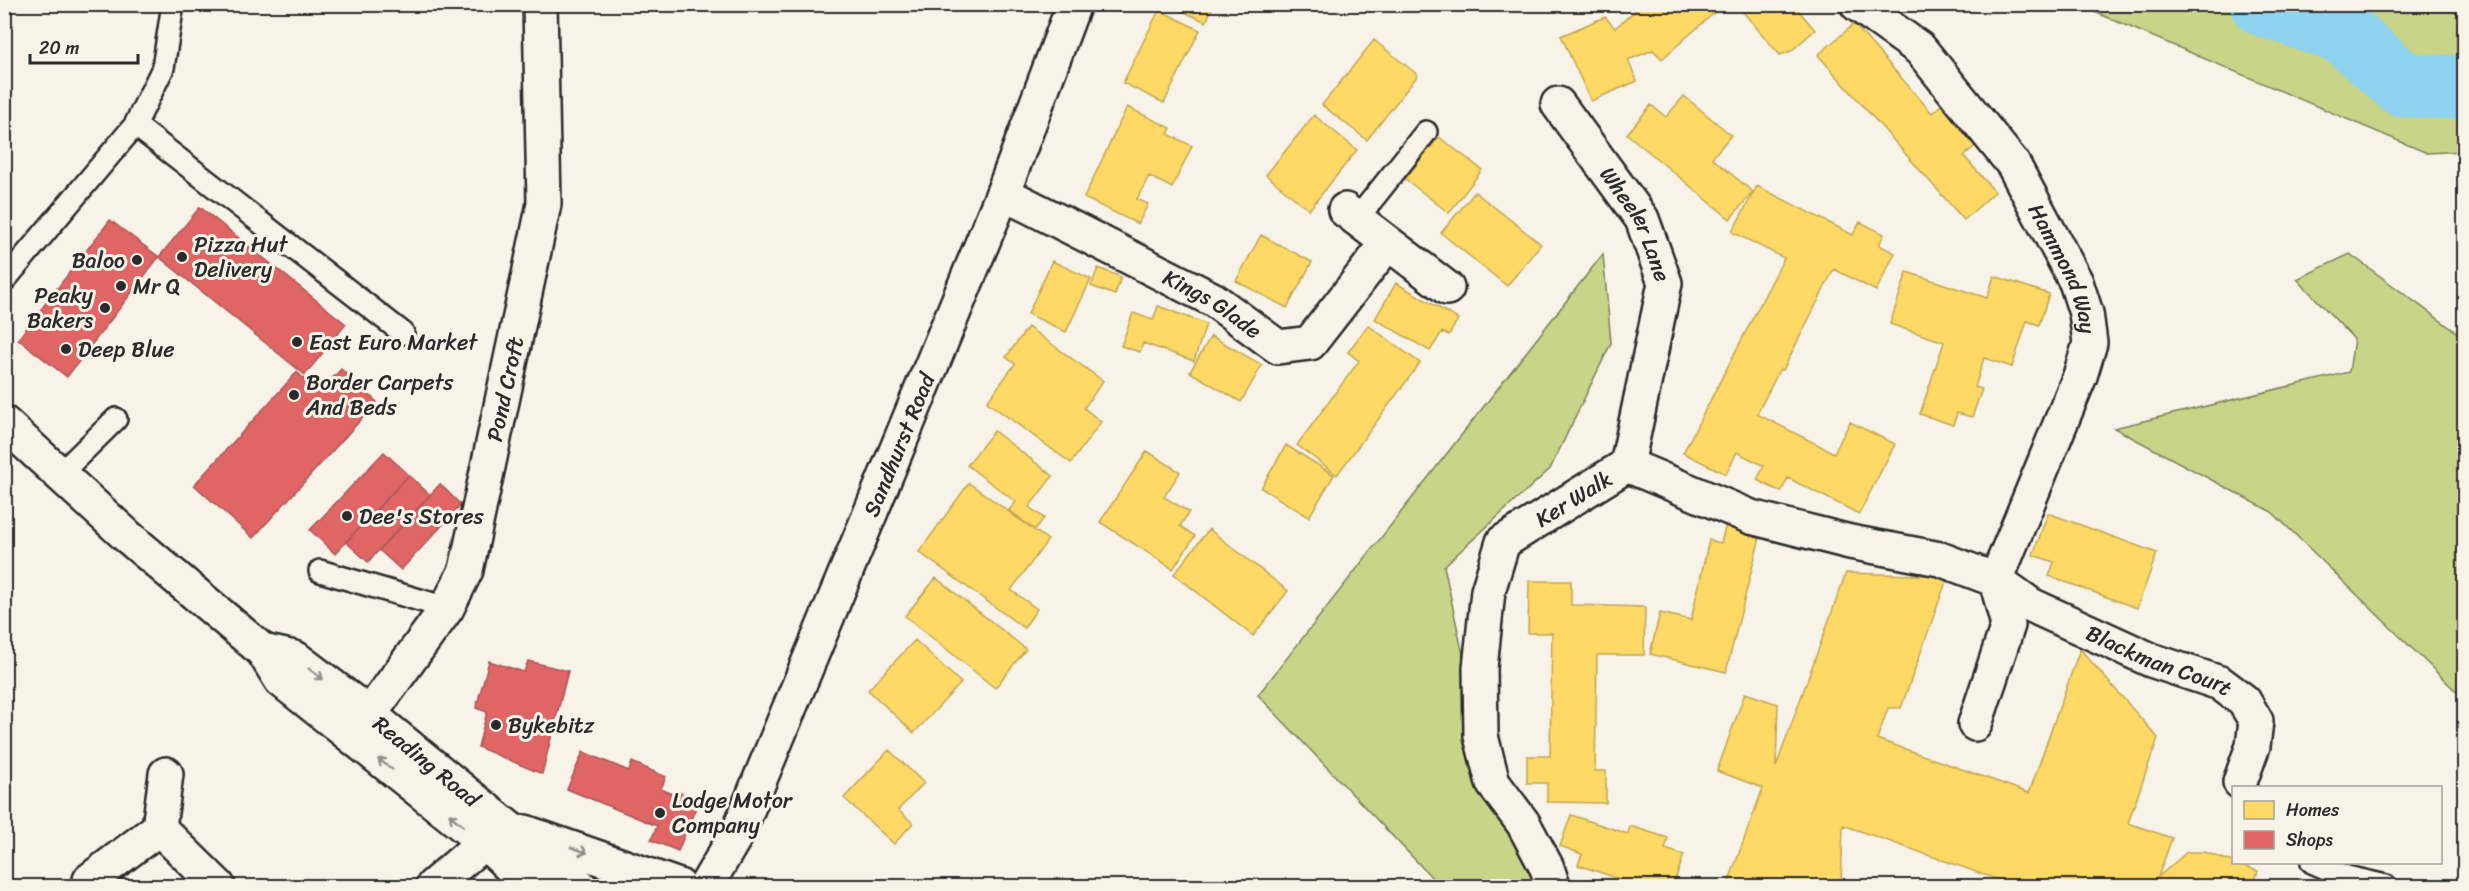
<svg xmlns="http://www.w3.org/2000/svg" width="2469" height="891" viewBox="0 0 2469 891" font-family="Sriracha,sans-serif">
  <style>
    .green { fill: #c8d487; stroke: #7a8059; stroke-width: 1.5 }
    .homes { fill: #ffd966; stroke: #bfa554; stroke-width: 1.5 }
    .shops { fill: #e06666; stroke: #aa5454; stroke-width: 1.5 }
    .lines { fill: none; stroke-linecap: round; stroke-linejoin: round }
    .river { stroke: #8ed3f0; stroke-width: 64 }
    .lane-casing { stroke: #2b2b2b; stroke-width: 26 }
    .street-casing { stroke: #2b2b2b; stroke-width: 38 }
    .secondary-casing { stroke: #2b2b2b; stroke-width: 38 }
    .lane { stroke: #f7f3e8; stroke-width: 21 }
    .street { stroke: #f7f3e8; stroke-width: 33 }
    .secondary { stroke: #f7f3e8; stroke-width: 33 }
    .oneway { stroke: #918f8a }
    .poi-dot { fill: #2b2b2b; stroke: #f7f3e8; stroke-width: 2 }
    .labels { text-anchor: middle; stroke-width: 6; stroke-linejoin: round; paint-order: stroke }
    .street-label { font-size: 22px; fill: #2b2b2b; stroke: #f7f3e8 }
    .poi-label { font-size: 22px; fill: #2b2b2b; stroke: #f7f3e8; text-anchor: start }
  </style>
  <rect width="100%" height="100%" fill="#f7f3e8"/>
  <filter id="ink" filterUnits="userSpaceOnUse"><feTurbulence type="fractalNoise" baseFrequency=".0167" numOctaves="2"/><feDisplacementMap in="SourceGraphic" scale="12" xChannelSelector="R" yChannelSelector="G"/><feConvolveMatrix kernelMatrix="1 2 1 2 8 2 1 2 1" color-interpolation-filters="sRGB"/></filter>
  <g filter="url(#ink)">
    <path class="green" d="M2078,5H2464V151L2427,153Z
      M1603,254L1611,343L1550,469L1444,566L1469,683L1481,788L1569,886H1440L1258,695Z
      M2350,254L2464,338V699L2272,512L2114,428L2349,372L2354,339L2297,279Z"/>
    <path class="homes" d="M1167,4H1214L1206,22Z
      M1643,4H1724L1662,59L1653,50L1628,60L1637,81L1591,101L1561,36L1605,17L1615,28Z
      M1736,4H1793L1815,30L1791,51L1780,55Z
      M1159,10L1200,30L1164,103L1123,83Z
      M1854,24L1932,113L1941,105L1976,145L1964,156L1995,192L1964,220L1818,55Z
      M1374,40L1418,75L1367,140L1322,105Z
      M1684,96L1731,135L1712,158L1753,192L1730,219L1627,134L1651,105L1666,117Z
      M1127,107L1171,128L1168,134L1192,146L1172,188L1149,176L1137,199L1148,204L1138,224L1084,198Z
      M1314,115L1357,150L1309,210L1266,175Z
      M1439,137L1482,170L1449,213L1405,179Z
      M1757,186L1853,235L1860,222L1884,234L1879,245L1895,253L1876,291L1834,269L1783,370L1780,369L1757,414L1834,453L1850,422L1895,444L1859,514L1788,478L1781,492L1757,480L1764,466L1737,452L1726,474L1683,453L1784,258L1732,232Z
      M1475,192L1541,244L1507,286L1441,233Z
      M1261,235L1312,262L1287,308L1236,281Z
      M1052,261L1091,279L1066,332L1028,314Z
      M1098,268L1121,277L1115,295L1091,286Z
      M1907,272L1987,298L1994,276L2049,294L2039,325L2027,321L2012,367L1984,358L1975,387L1982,389L1972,417L1957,413L1953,425L1920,414L1944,342L1890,324Z
      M1396,283L1458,319L1449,335L1442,332L1430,351L1375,319Z
      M1158,306L1206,324L1194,361L1143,343L1140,352L1121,346L1133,313L1153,320Z
      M1368,325L1420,363L1337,475L1297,445L1359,361L1348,352Z
      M1028,327L1103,381L1084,408L1101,422L1071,463L987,402L1015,364L1006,357Z
      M1211,336L1262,365L1241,402L1190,372Z
      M994,431L1053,476L1029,507L1044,518L1035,530L1009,510L1016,502L967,465Z
      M1286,445L1334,475L1309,517L1261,488Z
      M1147,451L1180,472L1164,497L1189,512L1180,526L1195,536L1173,569L1100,522Z
      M969,483L1048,540L1011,590L1037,609L1024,628L919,552Z
      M2048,513L2157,553L2137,608L2049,576L2054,562L2033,555Z
      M1726,524L1761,533L1726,672L1650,654L1660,613L1691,620L1709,540L1721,543Z
      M1209,529L1288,591L1253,636L1174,574Z
      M1846,573L1948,576L1901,708H1888L1877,739L2029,793L2080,649L2158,738L2128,823L2172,838L2158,877L2187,852H2205L2258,871L2253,886H2160L2144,881L2142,886H2016L1843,825L1841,886H1727L1763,788L1717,771L1745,693L1778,704L1776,767Z
      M936,578L1026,649L995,688L905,616Z
      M1529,581H1571V605L1645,607L1644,655H1597L1595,771H1606V803L1547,802V783H1527V756H1550L1552,633H1528Z
      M915,640L961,683L914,733L868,690Z
      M889,750L924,783L898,810L913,823L894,844L844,798Z
      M1571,815L1628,834L1630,826L1668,838L1665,849L1684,855L1673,886H1640L1578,865L1582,854L1560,846Z"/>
    <path class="shops" d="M200,207L346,324L305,375L159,257Z
      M110,220L159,257L67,377L18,339Z
      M341,369L377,402L253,538L194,485L297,372L319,393Z
      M384,452L409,475L335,554L310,530Z
      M409,475L430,495L368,562L346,542Z
      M440,484L461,505L401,570L379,550Z
      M489,661L524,672L528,661L568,671L542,774L478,747L487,712L476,708Z
      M583,752L629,771L632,762L666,777L661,789L675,795L676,791L699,800L678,851L651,840L657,826L567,789Z"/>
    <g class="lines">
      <path class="river" d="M2262,4L2344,33L2403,85L2464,88"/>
      <g class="lane-casing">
        <path id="lane" d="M135,125L403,333
          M1356,220L1426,132
          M4,281L135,125L163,68L173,4
          M60,474L116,419
          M320,571L447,608
          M2312,862L2347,877L2386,886"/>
      </g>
      <g class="street-casing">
        <g id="street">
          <path id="s1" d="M1857,4L1920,49L2013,164L2076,282L2086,313L2090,343L2080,376L1996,580L2008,625L1975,724"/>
          <path id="s2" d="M1558,104L1642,219L1665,283L1627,465"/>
          <path id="s3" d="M1003,193L1214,300L1278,347L1310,343L1387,244"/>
          <path d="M1345,210L1447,288"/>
          <path id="s4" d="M353,737L447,608L466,570L544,204L540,4"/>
          <path d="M159,828L166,774"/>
          <path d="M90,880L159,828L218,886"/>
          <path d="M433,886L504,825"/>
          <path id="s5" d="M1553,886L1547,868L1523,823L1493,783L1481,736L1480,668L1488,591L1503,542L1627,465L1751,517L1850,542L1940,559L1996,580L2031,605L2151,660L2220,683L2244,701L2256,721L2253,746L2240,782"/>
        </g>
      </g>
      <g class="secondary-casing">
        <g id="secondary">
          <path d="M4,423L127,536L263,651L281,680L484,842L531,886"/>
          <path id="s6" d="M263,651L295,658L369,714L580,886"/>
          <path d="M525,832L679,886"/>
          <path id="s7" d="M706,886L739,830L1003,193L1074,4"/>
        </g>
      </g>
      <use href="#lane" class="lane"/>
      <use href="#street" class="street"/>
      <use href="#secondary" class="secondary"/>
    </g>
    <defs><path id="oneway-shaft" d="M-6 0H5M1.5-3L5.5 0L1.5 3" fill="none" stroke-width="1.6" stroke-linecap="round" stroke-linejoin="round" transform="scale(1.5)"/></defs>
    <g class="oneway">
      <use href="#oneway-shaft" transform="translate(316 674) rotate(37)"/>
      <use href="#oneway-shaft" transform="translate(385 764) rotate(-143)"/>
      <use href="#oneway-shaft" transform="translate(456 820) rotate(-141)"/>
      <use href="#oneway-shaft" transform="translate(579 850) rotate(19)"/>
    </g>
  </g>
  <g class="poi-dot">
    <circle cx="182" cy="257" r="6"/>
    <circle cx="137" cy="260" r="6"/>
    <circle cx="121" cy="286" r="6"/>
    <circle cx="105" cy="308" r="6"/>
    <circle cx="297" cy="342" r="6"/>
    <circle cx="66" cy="349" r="6"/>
    <circle cx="294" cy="395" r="6"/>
    <circle cx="347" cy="516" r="6"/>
    <circle cx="496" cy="725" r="6"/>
    <circle cx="660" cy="813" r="6"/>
  </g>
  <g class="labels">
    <g class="street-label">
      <text dy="8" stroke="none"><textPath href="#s2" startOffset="144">Wheeler Lane</textPath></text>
      <text dy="8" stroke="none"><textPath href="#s1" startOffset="342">Hammond Way</textPath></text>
      <text dy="8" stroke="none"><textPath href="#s3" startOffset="237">Kings Glade</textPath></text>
      <text dy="8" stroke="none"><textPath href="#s4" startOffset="387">Pond Croft</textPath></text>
      <text dy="8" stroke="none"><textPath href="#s7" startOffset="482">Sandhurst Road</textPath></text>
      <text dy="8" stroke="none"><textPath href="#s5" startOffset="448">Ker Walk</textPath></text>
      <text dy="8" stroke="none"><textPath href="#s5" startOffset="1082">Blackman Court</textPath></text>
      <text dy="8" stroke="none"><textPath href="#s6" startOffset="200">Reading Road</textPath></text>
    </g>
    <g class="poi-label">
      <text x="194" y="252">Pizza Hut<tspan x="194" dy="25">Delivery</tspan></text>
      <text x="125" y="268" text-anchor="end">Baloo</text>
      <text x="133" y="294">Mr Q</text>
      <text x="93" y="303" text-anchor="end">Peaky<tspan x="93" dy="25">Bakers</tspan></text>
      <text x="309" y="350">East Euro Market</text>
      <text x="78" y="357">Deep Blue</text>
      <text x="306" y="390">Border Carpets<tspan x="306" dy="25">And Beds</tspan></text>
      <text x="359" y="524">Dee's Stores</text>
      <text x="508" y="733">Bykebitz</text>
      <text x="672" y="808">Lodge Motor<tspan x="672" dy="25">Company</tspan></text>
    </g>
  </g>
  <rect width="2469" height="891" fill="none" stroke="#f7f3e8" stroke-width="24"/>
  <rect x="12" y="12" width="2445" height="867" fill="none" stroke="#2b2b2b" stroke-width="2" filter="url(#ink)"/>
  <rect x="2232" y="786" width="210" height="78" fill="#f7f3e8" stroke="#a5a39c" stroke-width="1.5"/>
  <rect x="2244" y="801" width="30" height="18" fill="#ffd966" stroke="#a5a39c" stroke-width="1.5"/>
  <text x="2286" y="816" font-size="18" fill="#2b2b2b">Homes</text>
  <rect x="2244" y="831" width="30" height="18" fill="#e06666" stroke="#a5a39c" stroke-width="1.5"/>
  <text x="2286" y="846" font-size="18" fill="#2b2b2b">Shops</text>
  <path d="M30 54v9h108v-9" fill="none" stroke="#2b2b2b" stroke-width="3"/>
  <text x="39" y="54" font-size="18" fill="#2b2b2b" stroke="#f7f3e8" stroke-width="4.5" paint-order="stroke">20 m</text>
</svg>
